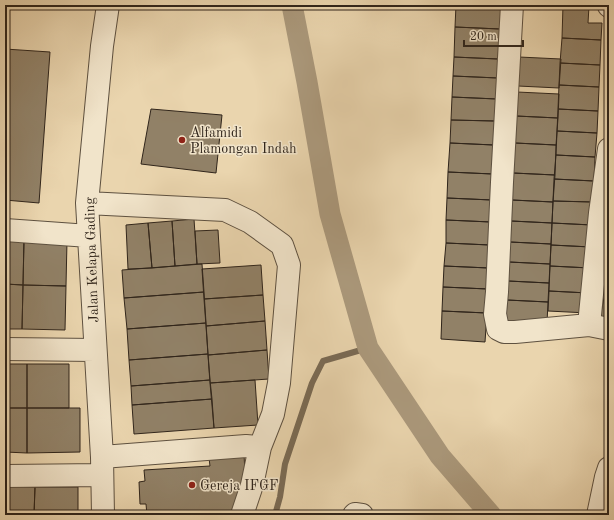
<svg xmlns="http://www.w3.org/2000/svg" width="614" height="520" viewBox="0 0 614 520" font-family="'Old Standard TT',serif">
  <style>
    .lines { fill: none; stroke-linecap: round; stroke-linejoin: round }
    .stream { stroke: #7a6b55; stroke-width: 6 }
    .canal { stroke: #ab997c; stroke-width: 21 }
    .building { fill: #918167; stroke: #30251b }
    .minor-casing { stroke: #5e5140; stroke-width: 24 }
    .minor { stroke: #f1e4ca; stroke-width: 22 }
    .poi-dot { fill: #8f2418; stroke: #f1e4ca; stroke-width: 1.5 }
    .labels { text-anchor: middle; stroke-width: 3; stroke-linejoin: round; paint-order: stroke }
    .poi-label { font-size: 14px; fill: #30251b; stroke: #f1e4ca; text-anchor: start }
    .street-label { font-size: 14px; fill: #30251b; stroke: #f1e4ca }
  </style>
  <rect width="100%" height="100%" fill="#ead5ae"/>
  <filter id="stains"><feTurbulence type="fractalNoise" baseFrequency=".005" numOctaves="4"/><feColorMatrix values="0 0 0 0 .2 0 0 0 0 .09 0 0 0 0 .02 0 0 0 .5 -.17"/></filter>
  <radialGradient id="worn" r=".72"><stop offset=".6" stop-color="#630" stop-opacity="0"/><stop offset="1" stop-color="#630" stop-opacity=".3"/></radialGradient>
  <g class="lines">
    <path class="stream" d="M275,515L280,497L285,464L312,383L323,361L368,348"/>
    <path class="canal" d="M292,5L307,82L330,214L368,348L440,456L491,515"/>
  </g>
  <path class="building" d="M456,5H501L500,29L455,27Z
    M563,5L589,6L588,23H602L601,40L562,38Z
    M455,27L500,29L498,59L454,57Z
    M562,38L601,40L600,65L560,63Z
    M5,49L50,52L39,203L5,200Z
    M454,57L498,59V78L453,76Z
    M519,57L561,59L559,88L518,86Z
    M560,63L600,65L599,87L559,85Z
    M453,76L498,78L497,99L452,97Z
    M559,85L599,87L598,111L558,109Z
    M517,92L559,94L558,118L516,116Z
    M452,97L497,99L495,121L451,120Z
    M151,109L222,115L216,173L141,164Z
    M558,109L598,111L597,133L557,131Z
    M516,116L558,118L556,145L515,143Z
    M451,120L495,121L494,145L450,143Z
    M557,131L597,133L595,157L556,155Z
    M450,143L494,145L493,174L448,172Z
    M515,143L556,145L555,175L513,173Z
    M556,155L595,157L594,181L554,179Z
    M448,172L493,174L492,200L447,198Z
    M513,173L555,175L553,202L512,200Z
    M554,179L594,181L593,202L553,201Z
    M447,198L492,200L491,222L446,220Z
    M512,200L553,202L552,223L511,221Z
    M553,201L593,202L592,225L552,223Z
    M194,219L197,264L175,266L172,221Z
    M446,220L491,222L490,245L446,243Z
    M172,221L175,266L152,268L148,223Z
    M511,221L552,223L551,244L510,242Z
    M148,223L152,268L128,269L126,225Z
    M552,223L592,225L591,247L551,245Z
    M218,230L220,263L197,264L195,231Z
    M5,240H24L23,285L5,284Z
    M24,240L67,241L66,286L23,285Z
    M510,242L551,244L550,264L509,262Z
    M446,243L490,245L489,268L444,266Z
    M551,245L591,247L590,268L550,266Z
    M509,262L550,264L549,283L508,281Z
    M202,264L204,292L124,298L122,270Z
    M261,265L263,295L204,299L202,269Z
    M444,266L489,268L488,289L443,287Z
    M550,266L590,268L588,293L549,291Z
    M609,274V319L600,317Z
    M508,281L549,283L548,302L507,300Z
    M5,284L23,285L22,329H5Z
    M23,285L66,286L65,330L22,329Z
    M443,287L488,289L487,313L442,311Z
    M549,291L588,293V313L548,311Z
    M204,292L206,323L127,329L124,298Z
    M263,295L265,321L206,326L204,299Z
    M507,300L548,302L547,323L506,321Z
    M442,311L487,313L485,342L441,339Z
    M265,321L267,350L208,355L206,326Z
    M206,323L208,354L129,360L127,329Z
    M267,350L269,379L210,383L208,355Z
    M208,354L210,380L131,386L129,360Z
    M5,364H27V408H5Z
    M27,364H69V408H27Z
    M210,380L212,399L132,405L131,386Z
    M255,380L258,425L214,428L210,383Z
    M212,399L214,428L134,434L132,405Z
    M5,408H27V453L5,452Z
    M27,408H80V452L27,453Z
    M244,455L246,489L237,514L147,515L146,504H140L139,482L145,481L144,470L210,466L209,458Z
    M5,486L35,487L34,515H5Z
    M35,487H78V515H34Z"/>
  <g class="lines">
    <g class="minor-casing">
      <path id="minor" d="M512,5L502,182L497,292L495,314L498,329L504,332H515L589,325L609,329
        M609,5V6
        M87,203L225,210L250,222L282,245L289,265L279,383L273,414L260,447L246,446L102,457
        M5,230L89,236
        M589,325L600,213L609,149
        M5,349L95,350
        M5,476L102,475
        M103,515L102,457L87,203L102,46L108,5
        M242,515L252,485L260,447
        M354,515L355,514L362,515
        M598,515L606,477L609,468"/>
    </g>
    <use href="#minor" class="minor"/>
  </g>
  <g class="poi-dot">
    <circle cx="182" cy="140" r="4"/>
    <circle cx="192" cy="485" r="4"/>
  </g>
  <g class="labels">
    <g class="poi-label">
      <text x="190" y="137">Alfamidi<tspan x="190" dy="16">Plamongan Indah</tspan></text>
      <text x="200" y="490">Gereja IFGF</text>
    </g>
    <g class="street-label">
      <text transform="translate(91 260) rotate(-92)" y="5">Jalan Kelapa Gading</text>
    </g>
  </g>
  <rect width="614" height="520" fill="none" stroke="#ead5ae" stroke-width="20"/>
  <rect x="6" y="6" width="602" height="508" fill="none" stroke="#30251b" stroke-width="2"/>
  <rect x="10" y="10" width="594" height="500" fill="none" stroke="#30251b"/>
  <path d="M464 40v6h59v-6" fill="none" stroke="#30251b" stroke-width="2"/>
  <text x="470" y="40" font-size="12" fill="#30251b" stroke="#f1e4ca" stroke-width="3" paint-order="stroke">20 m</text>
  <rect width="100%" height="100%" filter="url(#stains)"/>
  <rect width="100%" height="100%" fill="url(#worn)"/>
</svg>
